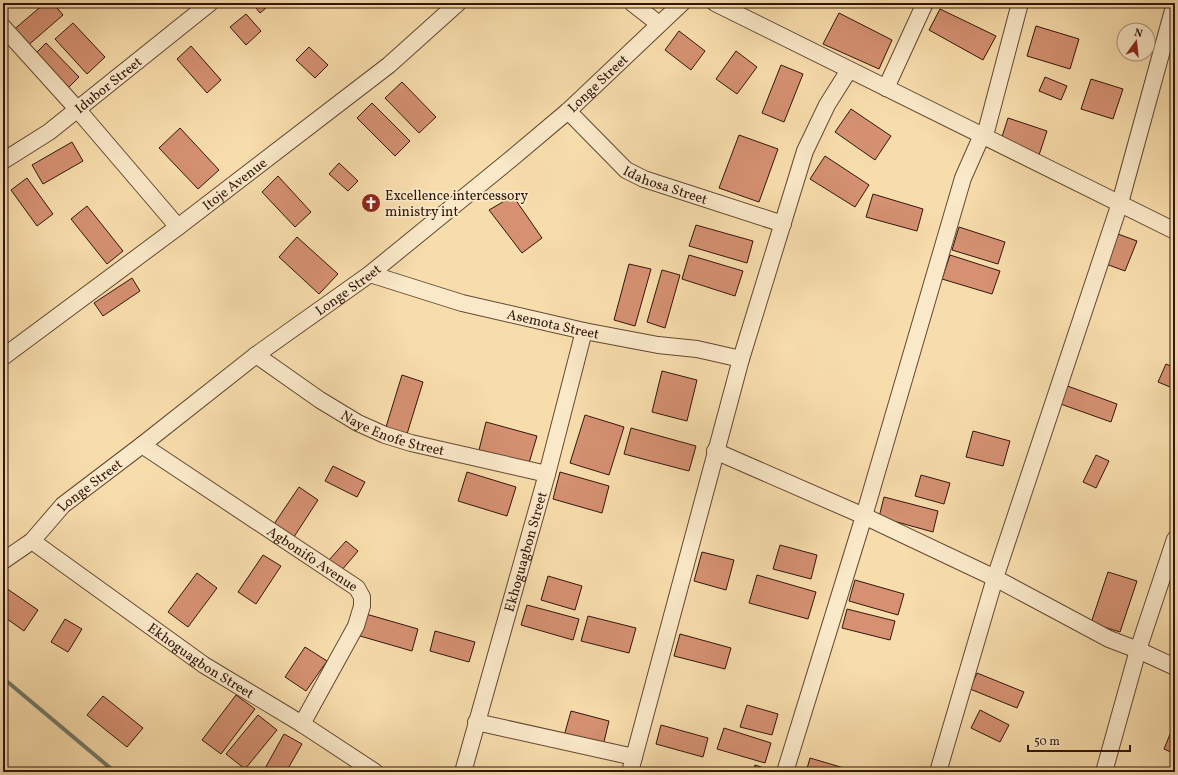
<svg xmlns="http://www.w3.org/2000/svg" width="1178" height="775" viewBox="0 0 1178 775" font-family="Vollkorn,serif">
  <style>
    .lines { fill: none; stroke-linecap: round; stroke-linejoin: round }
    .stream { stroke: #727969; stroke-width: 4 }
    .building { fill: #d59172; stroke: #32150a }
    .minor-casing { stroke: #644732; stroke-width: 18 }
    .minor { stroke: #fae9c9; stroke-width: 16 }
    .labels { text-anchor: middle; stroke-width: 3.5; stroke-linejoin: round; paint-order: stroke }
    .street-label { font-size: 14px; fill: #32150a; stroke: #fae9c9 }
    .poi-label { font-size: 14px; fill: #32150a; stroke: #fae9c9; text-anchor: start }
  </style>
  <rect width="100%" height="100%" fill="#f8ddac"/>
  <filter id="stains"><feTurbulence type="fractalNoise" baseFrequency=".005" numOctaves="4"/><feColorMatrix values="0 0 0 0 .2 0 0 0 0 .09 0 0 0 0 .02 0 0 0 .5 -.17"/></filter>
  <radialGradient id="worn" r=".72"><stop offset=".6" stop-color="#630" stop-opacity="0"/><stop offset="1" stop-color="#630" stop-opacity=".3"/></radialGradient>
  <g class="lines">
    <path class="stream" d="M3,678L115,772"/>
  </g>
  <path class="building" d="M45,3H53L63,15L25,48L11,32Z
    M252,3H272L260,13Z
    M642,3H657L651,10Z
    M940,9L996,36L983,60L929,30Z
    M839,13L892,40L879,69L823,44Z
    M246,14L261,31L246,45L230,27Z
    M73,23L105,57L87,74L55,39Z
    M1036,26L1079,39L1070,69L1027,56Z
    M679,31L705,51L691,70L665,50Z
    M46,43L79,77L64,92L31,58Z
    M191,46L221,80L207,93L177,59Z
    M309,47L328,65L315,78L296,60Z
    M736,51L757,67L737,94L716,79Z
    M781,65L803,74L784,122L762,113Z
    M1045,77L1067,86L1061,100L1039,91Z
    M1091,79L1123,89L1113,119L1081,109Z
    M402,82L436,117L419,133L385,98Z
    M372,103L410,141L395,156L357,118Z
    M851,109L891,136L875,160L835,132Z
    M1008,118L1047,131L1038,158L999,146Z
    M180,128L219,170L198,189L159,148Z
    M739,135L778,149L759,202L719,188Z
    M72,142L83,161L43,184L32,165Z
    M825,156L869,185L855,207L810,179Z
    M339,163L358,181L348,191L329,174Z
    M278,176L311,212L295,227L262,192Z
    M27,178L53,214L37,226L11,190Z
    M873,194L923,209L917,231L866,217Z
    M513,196L542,238L522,253L489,210Z
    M87,206L123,251L107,264L71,219Z
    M696,225L753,241L747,263L689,246Z
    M959,227L1005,242L998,264L952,250Z
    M1118,234L1137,241L1125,271L1106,264Z
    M297,237L338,274L319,294L279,257Z
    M689,255L743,271L735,296L682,279Z
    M950,255L1000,271L992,294L942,279Z
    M629,264L651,269L635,326L614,320Z
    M662,270L680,275L665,328L647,322Z
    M132,278L140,291L103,316L94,303Z
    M1166,364L1175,368V389L1158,382Z
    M662,371L697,380L687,421L652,412Z
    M402,375L423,382L407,434L386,427Z
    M1062,384L1117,404L1111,422L1055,402Z
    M585,415L624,427L609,475L570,463Z
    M486,422L537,436L529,463L479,450Z
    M631,428L696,446L689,471L624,454Z
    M973,431L1010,441L1003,466L966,457Z
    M1096,455L1109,461L1096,488L1083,482Z
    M333,466L365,482L357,497L325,481Z
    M467,472L516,487L507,516L458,501Z
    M560,472L609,486L602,513L553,499Z
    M921,475L950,483L944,504L915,496Z
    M299,487L318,500L290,543L270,530Z
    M884,497L938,511L933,532L879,517Z
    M346,541L358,551L341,571L329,560Z
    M780,545L817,555L811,579L773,569Z
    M702,552L734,560L726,590L694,581Z
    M263,555L281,566L256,604L238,592Z
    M1108,572L1137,581L1120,632L1091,623Z
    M197,573L217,588L188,627L168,612Z
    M757,575L816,592L808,619L749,603Z
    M548,576L582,586L575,610L541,600Z
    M855,580L904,594L898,615L849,601Z
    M3,586L38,610L24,631L3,616Z
    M527,605L579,619L573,640L521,625Z
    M847,609L895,621L890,640L842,628Z
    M366,614L418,629L412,651L360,636Z
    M588,616L636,628L629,653L581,641Z
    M65,619L82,629L68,652L51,642Z
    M435,631L475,642L469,662L430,651Z
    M680,634L731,648L725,669L674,656Z
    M305,647L327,661L306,691L285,677Z
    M977,673L1024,692L1017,708L970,689Z
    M236,695L255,709L221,754L202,740Z
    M103,696L143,728L127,747L87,715Z
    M747,705L778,714L772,735L740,727Z
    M980,710L1009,725L1000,742L971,728Z
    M571,711L609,721L603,746L564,736Z
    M258,715L277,730L245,769L226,754Z
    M1175,722V754L1164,749Z
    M661,725L708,738L703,757L656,744Z
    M724,728L771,743L765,763L717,749Z
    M284,734L302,744L286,772H263Z
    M810,758L844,768L843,772H806Z
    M755,765L770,770L769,772H753Z"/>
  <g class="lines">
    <g class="minor-casing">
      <g id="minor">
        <path d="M632,3L659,24"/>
        <path d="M715,3L1175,231"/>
        <path d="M3,27L78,110L178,227"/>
        <path d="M886,88L925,3"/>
        <path id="s1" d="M568,111L626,170L644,179L783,224"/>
        <path id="s2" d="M3,161L49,132L210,3"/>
        <path id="s3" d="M370,274L462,303L584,331L658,345L697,349L741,359"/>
        <path id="s4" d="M256,355L320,400L358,423L385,435L411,443L547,474"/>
        <path id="s5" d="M3,357L178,227L389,65L458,3"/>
        <path id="s6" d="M142,445L357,588L362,597V606L356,626L302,724"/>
        <path d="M715,451L864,516L995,578L1109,639L1138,650L1175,667"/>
        <path id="s7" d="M32,541L204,665L302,724L375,772"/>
        <path id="s8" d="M3,561L32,541L63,505L142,445L256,355L370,274L511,159L568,111L682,3"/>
        <path d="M476,722L634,757"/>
        <path id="s9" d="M463,772L547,474L584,331"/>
        <path d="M630,772L741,359L805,151L827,105L849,70"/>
        <path d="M785,772L864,516L963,178L982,135L987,128L1020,3"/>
        <path d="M938,772L995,578L1120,203L1175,3"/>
        <path d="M1104,772L1138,650L1175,539"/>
      </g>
    </g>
    <use href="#minor" class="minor"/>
  </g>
  <defs>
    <g id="church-disc" transform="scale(1)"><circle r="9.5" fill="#8f2418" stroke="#fae9c9"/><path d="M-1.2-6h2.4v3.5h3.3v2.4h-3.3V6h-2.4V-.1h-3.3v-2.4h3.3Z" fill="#fff"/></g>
  </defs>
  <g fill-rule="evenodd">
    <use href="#church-disc" x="371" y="203"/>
  </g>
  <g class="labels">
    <g class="street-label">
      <text dy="5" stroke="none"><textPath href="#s8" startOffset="764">Longe Street</textPath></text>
      <text dy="5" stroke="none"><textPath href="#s2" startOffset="130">Idubor Street</textPath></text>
      <text dy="5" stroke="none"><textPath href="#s1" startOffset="125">Idahosa Street</textPath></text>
      <text dy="5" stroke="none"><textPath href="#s5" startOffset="289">Itoje Avenue</textPath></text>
      <text dy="5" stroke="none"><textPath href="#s8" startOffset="440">Longe Street</textPath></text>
      <text dy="5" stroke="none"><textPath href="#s3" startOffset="190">Asemota Street</textPath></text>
      <text dy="5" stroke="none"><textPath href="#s4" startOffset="159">Naye Enofe Street</textPath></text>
      <text dy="5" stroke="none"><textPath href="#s8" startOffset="116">Longe Street</textPath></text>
      <text dy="5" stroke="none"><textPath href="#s9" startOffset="229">Ekhoguagbon Street</textPath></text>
      <text dy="5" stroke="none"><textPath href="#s6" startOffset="205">Agbonifo Avenue</textPath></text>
      <text dy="5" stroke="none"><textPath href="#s7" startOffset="207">Ekhoguagbon Street</textPath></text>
    </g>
    <g class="poi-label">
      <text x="385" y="200">Excellence intercessory<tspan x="385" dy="16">ministry int</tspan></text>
    </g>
  </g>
  <rect width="1178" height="775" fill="none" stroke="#f8ddac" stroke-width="16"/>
  <rect x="4" y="4" width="1170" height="767" fill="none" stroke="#32150a" stroke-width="2"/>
  <rect x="8" y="8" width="1162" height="759" fill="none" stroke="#32150a"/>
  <g transform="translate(1136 42) rotate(15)"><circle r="19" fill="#fae9c9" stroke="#aa947d"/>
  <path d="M0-3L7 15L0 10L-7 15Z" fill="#8f2418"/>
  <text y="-6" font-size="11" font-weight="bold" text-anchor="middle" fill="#32150a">N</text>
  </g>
  <path d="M1028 745v6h102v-6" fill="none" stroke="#32150a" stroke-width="2"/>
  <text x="1034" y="745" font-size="12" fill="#32150a" stroke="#fae9c9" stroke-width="3" paint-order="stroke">50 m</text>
  <rect width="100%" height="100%" filter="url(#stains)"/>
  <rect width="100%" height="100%" fill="url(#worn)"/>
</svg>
